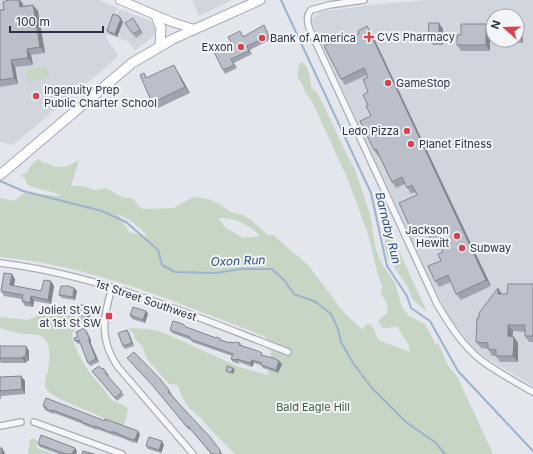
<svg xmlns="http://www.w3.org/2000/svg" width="533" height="454" viewBox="0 0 533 454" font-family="Inter,sans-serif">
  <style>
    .built { fill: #d1d5de; fill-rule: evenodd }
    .green { fill: #c7d6c4; fill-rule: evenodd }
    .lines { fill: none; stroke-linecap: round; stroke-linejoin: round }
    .stream { stroke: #9db2cd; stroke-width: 2 }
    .street-casing { stroke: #a8acb7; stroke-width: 8 }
    .secondary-casing { stroke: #a8acb7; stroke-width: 10 }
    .primary-casing { stroke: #a2a9b8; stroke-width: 11 }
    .street { stroke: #f6f7fa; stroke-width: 5.5 }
    .secondary { stroke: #fff; stroke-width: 8 }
    .primary { stroke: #fff; stroke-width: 9 }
    .wall { fill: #a0a4ae }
    .shaded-wall { fill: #82868d }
    .building { fill: #babfca; stroke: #82868d }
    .poi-dot { fill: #d64351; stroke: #f3f5f9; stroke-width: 1.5 }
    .labels { text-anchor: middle; stroke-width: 4; stroke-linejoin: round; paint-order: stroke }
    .poi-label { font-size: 11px; fill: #2a3245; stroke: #f3f5f9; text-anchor: start }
    .street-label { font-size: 11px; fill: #2a3245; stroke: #f3f5f9 }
    .park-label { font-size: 11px; fill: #3c6236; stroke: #f3f5f9 }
    .water-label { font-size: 12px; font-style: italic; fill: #314e7c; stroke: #f3f5f9 }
  </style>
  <rect width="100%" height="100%" fill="#e3e6ec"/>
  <path class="built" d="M0,0H98L118,8L106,38L119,56L13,145L0,142Z
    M192,0H232L199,16Z
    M429,0H533V386L488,359L474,348L450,319L427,273L313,25L312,19L319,12L378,4ZM493,16H517V40H493Z
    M119,9L151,21L155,28L154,36L135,50L129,42L109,34Z"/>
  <path class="green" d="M302,62C310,67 311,80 311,88L316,91L323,104L348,157L355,169L370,214L376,250L382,264L395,283L402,307L409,316L425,324L436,345L438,343L449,367L457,376L493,454H235L210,429L201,418L190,409L182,397L179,388L177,385L169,384L147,359L142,346L135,339L134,334L128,329L130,328L147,329L162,332L239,367L268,375L272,344L264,336C179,304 92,265 0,257V198L14,201L25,192L56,196L62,195L29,186L26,183V179L21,176V175L27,173L31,165L38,159L42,162L47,163L55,167H66L79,160L71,186H83L95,190L106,188L124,198H132L140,207L144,209L174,208L191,198L196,197L211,200L221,205L230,212L243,215L251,220L268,235H273L308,265L346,315L363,330L365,325L370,324L374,329L378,340L410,352C410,341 401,337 398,327C395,325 388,329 383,328L379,323L380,319L387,313C388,304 386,300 381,294L382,286L377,272L368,234L348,180L311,99L306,94L302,84L297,77L299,64ZM118,214L131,221L146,234L145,236L129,232ZM218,218C234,217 250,225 260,236L243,238L226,228Z
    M47,66L49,78L28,82L26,70Z
    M383,216L427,312L412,299L408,287L388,258L385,247V234Z
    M60,305C71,307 74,313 78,323L75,330L72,333C71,345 87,370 95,379C97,382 101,385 103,388C106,391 107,395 110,398C115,404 122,402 128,409L125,422L123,425C113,426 104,418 95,414C85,409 47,397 45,386C44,381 47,375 48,371C49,361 52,346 44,338C38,333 31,335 24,334C16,333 8,330 0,328V317L28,320Z
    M32,438L37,440V448L54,454H28L30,440Z"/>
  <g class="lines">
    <path class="stream" d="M281,0L371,193L387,266L407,296L411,308L430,321L458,371L533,451
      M0,181L23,191L102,211L126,222L158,250L162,265L175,272L215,273L242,269H272L284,280L294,294L316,302L331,314L338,329L341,342L353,363L372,388L406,422L436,443L445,454"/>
    <g class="street-casing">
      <path id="street" d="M364,0L329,5L311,10C302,20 313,36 318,47L437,304C449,324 462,345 481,360C497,372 515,382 533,392
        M0,263C100,275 194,316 288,352
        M112,288C103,317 99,340 118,367L193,454
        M34,422L122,454
        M0,426L21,422"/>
    </g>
    <g class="secondary-casing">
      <path id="secondary" d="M120,0L172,22L194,29"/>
    </g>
    <g class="primary-casing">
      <path id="primary" d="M156,16L161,28L160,46
        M0,175L132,63L173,39L260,0"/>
    </g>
    <use href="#street" class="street"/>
    <use href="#secondary" class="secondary"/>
    <use href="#primary" class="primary"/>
  </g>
  <path class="wall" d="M23,4V6L33,5L38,11L45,53L31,55L33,65L15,67L18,84L0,87V10Z
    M119,16L123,22L117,37L109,34L107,31Z
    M133,18L143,33L136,38L125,23Z
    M517,19L522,25L523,43H508L505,40H517Z
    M266,29L271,39L250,50L252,54L234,63L237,68L225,74L223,70L231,42L240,31L243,36Z
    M443,29V45H433L428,39Z
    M490,30V51H461L457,45L461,35Z
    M371,32L491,286L461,300L456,294L451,282L439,287L435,281L443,252L441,248L437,250L433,244L428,233L424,235L422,232L415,236L411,229L417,195L415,192L411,194L405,184L396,188L392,182L379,156H378L374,150L371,116L368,105V77L367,75L345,85L341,79L342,38L344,41Z
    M178,72L190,93L156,109L152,103L144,73L147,78Z
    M15,279L14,286L41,291L51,281L54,286L51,304L34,301L33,307L25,306L22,301V299L4,296L1,291Z
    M533,284V342H529L525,336V332L513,331L512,336L514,337L518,343V362H500L496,356H492L488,349L481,348L476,342L479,318L502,294H507Z
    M70,286L71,288H74L77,291L75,300L62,298L59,295Z
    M89,306L91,310L89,323L80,322L78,319Z
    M146,311L148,314L145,323L132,319L130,315Z
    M186,327L230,343H240L242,346L282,364L278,373L263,368L261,365L254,363L252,367L239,362V364L233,362L231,359L232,356L192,342L191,340L172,333L170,330Z
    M127,330L129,333L134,346L125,349L123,346Z
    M87,331L91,340V344L99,362L90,366L88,363L81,343L78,344L75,341Z
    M0,346H26L29,351V361H27L26,363H2L0,362Z
    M127,358L169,390L172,394H171L220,450L222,453V454H211L190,429L189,430L156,389Z
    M103,368L109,375L108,376L124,395L117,401L92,371Z
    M21,376L25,381V394L1,396V399H0V377Z
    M43,406L140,434L137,443L132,442L117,436L113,435L97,429V430L84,425L83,424L54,413L53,414L45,410Z
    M38,444L77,451L76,454H59L40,447Z
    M164,445L161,453L148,449L146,446Z"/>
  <path class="shaded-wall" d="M19,0H20L23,4L24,13L20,7Z
    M33,5L38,11L45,53L40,47Z
    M119,16L123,22L117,37L115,34Z
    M518,19L522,25L523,43L518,36Z
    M439,23L443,29V45L439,39Z
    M486,24L490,30V51L486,45Z
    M367,26L371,32L491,286L486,280Z
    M27,49L31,55L33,65L28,58Z
    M11,60L15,67L18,84L14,78Z
    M174,65L190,93L185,87Z
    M12,274L15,279L13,290L10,285Z
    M51,281L54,286L51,304L48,300Z
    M74,288L77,291L75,300L73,297Z
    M498,288L502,294H498Z
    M31,296L34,301L33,307L30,303Z
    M89,306L91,310L89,323L87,320Z
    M146,311L148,314L145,323L143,320Z
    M508,325L513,331L512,343L508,336Z
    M84,328L91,340V344L99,362L96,359Z
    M127,330L129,333L134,346L132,343Z
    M514,337L518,343V362L513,356Z
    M26,346L29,351V361L26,356Z
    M24,356L27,361L26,363L22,358Z
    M252,360L254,363L252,367L250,363Z
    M279,361L282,364L278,373L276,370Z
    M233,368L235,370L233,374L231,373Z
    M21,376L25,381V394L22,389Z
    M138,431L140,434L137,443L135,440Z
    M162,441L164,445L161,453L159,450Z
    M2,448L5,453V454H2Z
    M75,448L77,451L76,454H72Z"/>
  <path class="building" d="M9,0H19L20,7L33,5L40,47L27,49L28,58L11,60L14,78L0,80V10H4L3,2Z
    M113,14L119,16L118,17L121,18L115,34L107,31Z
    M133,18L140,30L133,34L125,23Z
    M517,19H518V36H517Z
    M429,23H439V39H428Z
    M461,24H486V45H457V35H461Z
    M264,25L269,36L247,46L249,51L231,59L234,65L223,70L213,50L231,42L228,37L240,31L243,37Z
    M367,26L486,280L456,294L448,275L435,281L428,266L441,261L438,254L443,252L438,242L433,244L425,226L420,229L418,226L411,229L399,203L417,195L412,185L407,188L402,177L392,182L376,149L374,150L360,121L371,116L366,106L368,105L363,95L368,92L363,79L368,77L364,68L341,79L324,46L342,38L343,41L359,34L358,31Z
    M174,65L185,87L152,103L140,75L144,73L146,78Z
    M4,273L12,274L10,285L36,290L41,291L44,280L51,281L48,300L31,296L30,303L22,301L23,295L1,291Z
    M508,284H533V336H525V325H508V336L514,337L513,356H496V350L488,349V343L476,342L477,318H479V313L498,288V294H507Z
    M61,286H70V287L74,288L73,297L59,295Z
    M80,305L89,306L87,320L78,319Z
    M133,307L146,311L143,320L130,315Z
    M173,321L183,324L186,327L216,338V337L221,339L220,340L230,343V342L234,343L235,342L240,343L239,345L258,351L262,353L261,355L273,358L279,361L276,370L261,365L262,363L252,360L250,363L237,359V360L231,359L233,354L190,339V337L170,330Z
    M84,328L89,337V341L96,359L88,363L79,340L75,341L74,338L78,337L76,332Z
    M127,330L132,343L123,346L118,333Z
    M0,346H26V356H24L22,358H0Z
    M134,352L161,380L169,390L168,392L210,437L220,450L219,451L222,454H212L188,426L187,427L153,386L127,358Z
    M99,366L102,369L103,368L106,372L105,373L122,392L115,398L92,371Z
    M227,366L233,368L231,373L226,371Z
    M21,376L22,389L0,391V377Z
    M46,398L105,421V419L138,431L135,440L130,439L115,432H110L95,426V427L82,422V421L52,410L51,411L46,409L47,408L43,406Z
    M41,435L75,448L72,454H66L38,444Z
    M149,437L162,441L159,450L146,446Z
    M0,448H2V454H0Z
    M83,451L94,454H82Z"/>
  <g class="poi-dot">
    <path d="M367 31h4v4h4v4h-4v4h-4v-4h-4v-4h4z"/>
    <circle cx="262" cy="38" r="4"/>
    <circle cx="241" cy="47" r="4"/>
    <circle cx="388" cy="83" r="4"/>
    <circle cx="36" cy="96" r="4"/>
    <circle cx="407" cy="131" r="4"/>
    <circle cx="411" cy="144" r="4"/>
    <circle cx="457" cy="236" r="4"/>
    <circle cx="462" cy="248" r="4"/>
    <rect x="105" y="312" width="8" height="8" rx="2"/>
  </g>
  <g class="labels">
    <g class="poi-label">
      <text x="377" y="41">CVS Pharmacy</text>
      <text x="270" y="42">Bank of America</text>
      <text x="233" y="51" text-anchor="end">Exxon</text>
      <text x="396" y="87">GameStop</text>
      <text x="44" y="94">Ingenuity Prep<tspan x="44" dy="13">Public Charter School</tspan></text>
      <text x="399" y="135" text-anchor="end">Ledo Pizza</text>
      <text x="419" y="148">Planet Fitness</text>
      <text x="449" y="234" text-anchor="end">Jackson<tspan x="449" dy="13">Hewitt</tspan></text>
      <text x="470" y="252">Subway</text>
      <text x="101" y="314" text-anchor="end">Joliet St SW<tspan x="101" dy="13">at 1st St SW</tspan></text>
    </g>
    <g class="street-label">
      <text transform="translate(146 300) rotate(19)" y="4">1st Street Southwest</text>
    </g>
    <g class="park-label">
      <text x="313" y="411">Bald Eagle Hill</text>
    </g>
    <g class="water-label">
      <text transform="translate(388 228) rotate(76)" y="4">Barnaby Run</text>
      <text transform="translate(238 261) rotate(-2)" y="4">Oxon Run</text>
    </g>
  </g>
  <g transform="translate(505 28) rotate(290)"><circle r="19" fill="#f3f5f9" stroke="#a3a7b1"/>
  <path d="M0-3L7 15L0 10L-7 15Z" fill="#d64351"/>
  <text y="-6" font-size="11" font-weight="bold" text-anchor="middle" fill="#2a3245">N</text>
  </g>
  <path d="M10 26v6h93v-6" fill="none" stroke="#2a3245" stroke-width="2"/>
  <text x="16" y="26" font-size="12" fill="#2a3245" stroke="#f3f5f9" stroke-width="3" paint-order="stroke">100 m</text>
</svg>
